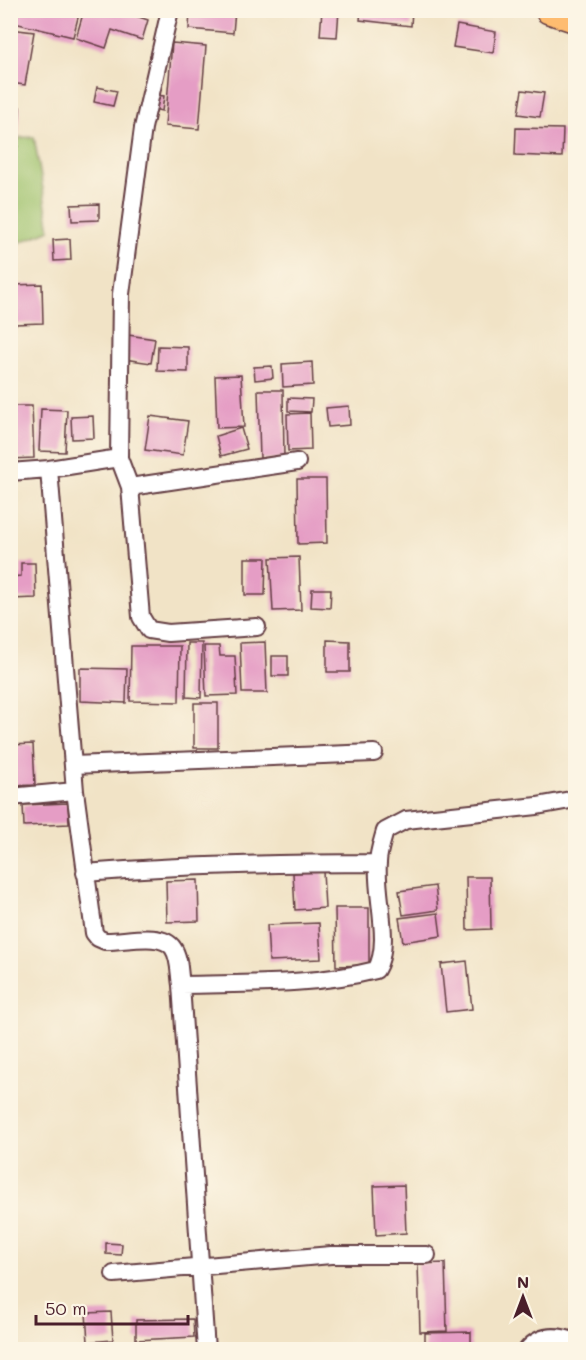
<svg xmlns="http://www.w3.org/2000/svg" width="586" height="1360" viewBox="0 0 586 1360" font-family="Mali,sans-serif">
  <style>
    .green { fill: #9dc16b; stroke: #74704b; stroke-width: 1.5 }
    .building { fill: #e59dc5 }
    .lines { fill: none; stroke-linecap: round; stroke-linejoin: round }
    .minor-casing { stroke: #633c42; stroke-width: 20 }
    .primary-casing { stroke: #633c42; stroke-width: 30 }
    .minor { stroke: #fff; stroke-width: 16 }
    .primary { stroke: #febc70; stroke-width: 27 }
  </style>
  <rect width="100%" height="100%" fill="#fcf5e5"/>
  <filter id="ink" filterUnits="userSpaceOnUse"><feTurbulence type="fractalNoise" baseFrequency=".0167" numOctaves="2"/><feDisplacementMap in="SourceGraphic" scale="12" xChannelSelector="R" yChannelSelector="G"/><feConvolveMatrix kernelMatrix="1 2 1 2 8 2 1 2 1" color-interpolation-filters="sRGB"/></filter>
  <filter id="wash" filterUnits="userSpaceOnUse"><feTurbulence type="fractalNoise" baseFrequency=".008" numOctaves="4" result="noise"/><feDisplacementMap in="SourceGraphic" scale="24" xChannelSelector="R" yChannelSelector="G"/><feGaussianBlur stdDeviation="1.35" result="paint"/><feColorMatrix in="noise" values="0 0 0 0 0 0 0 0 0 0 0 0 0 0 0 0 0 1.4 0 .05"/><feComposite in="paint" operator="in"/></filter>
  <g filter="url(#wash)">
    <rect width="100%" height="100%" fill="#f1e3c6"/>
    <path class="green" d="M34,137L50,230L11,246L10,138Z"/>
    <g id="blocks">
      <path class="building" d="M10,10H80L73,37L10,22Z
        M84,10H118L148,20L142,40L112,30L106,48L76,38Z
        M190,10H235L233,33L189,29Z
        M322,10H339L337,37L320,36Z
        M361,10H412L411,26L360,20Z
        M457,25L496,32L493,53L453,47Z
        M10,29L34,32L25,85L10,83Z
        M172,43L206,46L199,129L165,126Z
        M97,87L117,91L113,106L94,102Z
        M522,90L544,93L540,117L518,114Z
        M155,95L164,96L162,111L153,109Z
        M10,107H20L18,146L10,145Z
        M516,128L563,129L562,157L515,155Z
        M99,204V220L72,221L71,205Z
        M70,239L71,260L54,261L53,240Z
        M42,284L43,323L14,324L13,285Z
        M128,335L155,339L151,363L124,359Z
        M158,346L188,347V372L157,371Z
        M10,351H12L15,402H10Z
        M312,362L313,385L283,387L282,364Z
        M272,366L273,378L255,380L254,367Z
        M241,375L244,427L217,428L215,376Z
        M258,390H283L284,459H260Z
        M288,398L312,399L311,412L288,411Z
        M10,406H32L34,458L10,459Z
        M349,406L350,425L328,427L326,408Z
        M41,409L67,410L65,452L39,451Z
        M310,413L311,450L288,451L287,414Z
        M93,416L94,438L72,439L71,417Z
        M150,416L188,421L183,455L145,450Z
        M241,428L247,449L221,456L216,436Z
        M297,479H326L327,543L298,544Z
        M299,557L301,610L273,611L270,558Z
        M245,558H266L265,595H245Z
        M21,563H35L36,598L10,599V577L21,576Z
        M312,589H331L330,608L311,607Z
        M327,640L350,641V672H327Z
        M265,642L267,693H242L240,643Z
        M187,643H202L201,698L186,697Z
        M131,646H180L179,702L130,701Z
        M204,646H219L220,656H235L237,695L206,696Z
        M272,656H288V676H272Z
        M80,668L127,669L126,703L80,701Z
        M194,703H218V748H194Z
        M33,744L35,785L10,786V745Z
        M68,803L69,824L24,826L23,805Z
        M323,871L325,908L295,910L293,873Z
        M466,877H490L491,929L467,930Z
        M198,880L199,921L167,922L166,881Z
        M435,886L438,910L403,915L399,891Z
        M335,908H369V965L336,966Z
        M438,913L441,936L403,942L399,918Z
        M319,923L321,959L269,961L267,925Z
        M467,961L472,1009L446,1012L441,964Z
        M404,1185L406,1233L376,1235L374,1186Z
        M106,1243L122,1244L121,1255L106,1254Z
        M445,1263L447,1331L420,1332L418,1264Z
        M111,1312L113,1340L88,1342L86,1313Z
        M193,1319L194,1337L136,1340V1320Z
        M471,1332V1350H425V1333Z"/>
    </g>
  </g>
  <g filter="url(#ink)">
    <use href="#blocks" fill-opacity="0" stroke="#633c42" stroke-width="1.5"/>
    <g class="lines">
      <g class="minor-casing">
        <path id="minor" d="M119,458L130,487
          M49,469L75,791L94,933L98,938L105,941C123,942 162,931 173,948C180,958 179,974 181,985L206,1350
          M10,472L49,469L119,458L121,294L143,128L170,10
          M257,627L168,633L149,630L141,617L130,487L297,462
          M73,765L374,753
          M10,797L75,791
          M85,873C183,865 280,863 378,863
          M181,985C245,983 313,986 376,970C392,943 375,895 378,863C378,853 382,842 385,831L406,820L537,806L576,799
          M114,1274L331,1255H427
          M527,1350C540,1334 558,1335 576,1342"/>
      </g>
      <g class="primary-casing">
        <path id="primary" d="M549,10L576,19"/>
      </g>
      <use href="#minor" class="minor"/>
      <use href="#primary" class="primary"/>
    </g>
  </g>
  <rect width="586" height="1360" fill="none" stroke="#fcf5e5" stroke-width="36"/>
  <g transform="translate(523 1297)" stroke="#fcf5e5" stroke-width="4.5" paint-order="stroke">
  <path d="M0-4.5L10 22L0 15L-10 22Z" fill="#4a1f2b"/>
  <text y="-9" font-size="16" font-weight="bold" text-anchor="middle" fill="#4a1f2b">N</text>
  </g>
  <path d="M36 1315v9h152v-9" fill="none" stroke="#4a1f2b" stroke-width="3"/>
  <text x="45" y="1315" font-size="18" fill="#4a1f2b" stroke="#fcf5e5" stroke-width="4.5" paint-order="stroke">50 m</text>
</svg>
